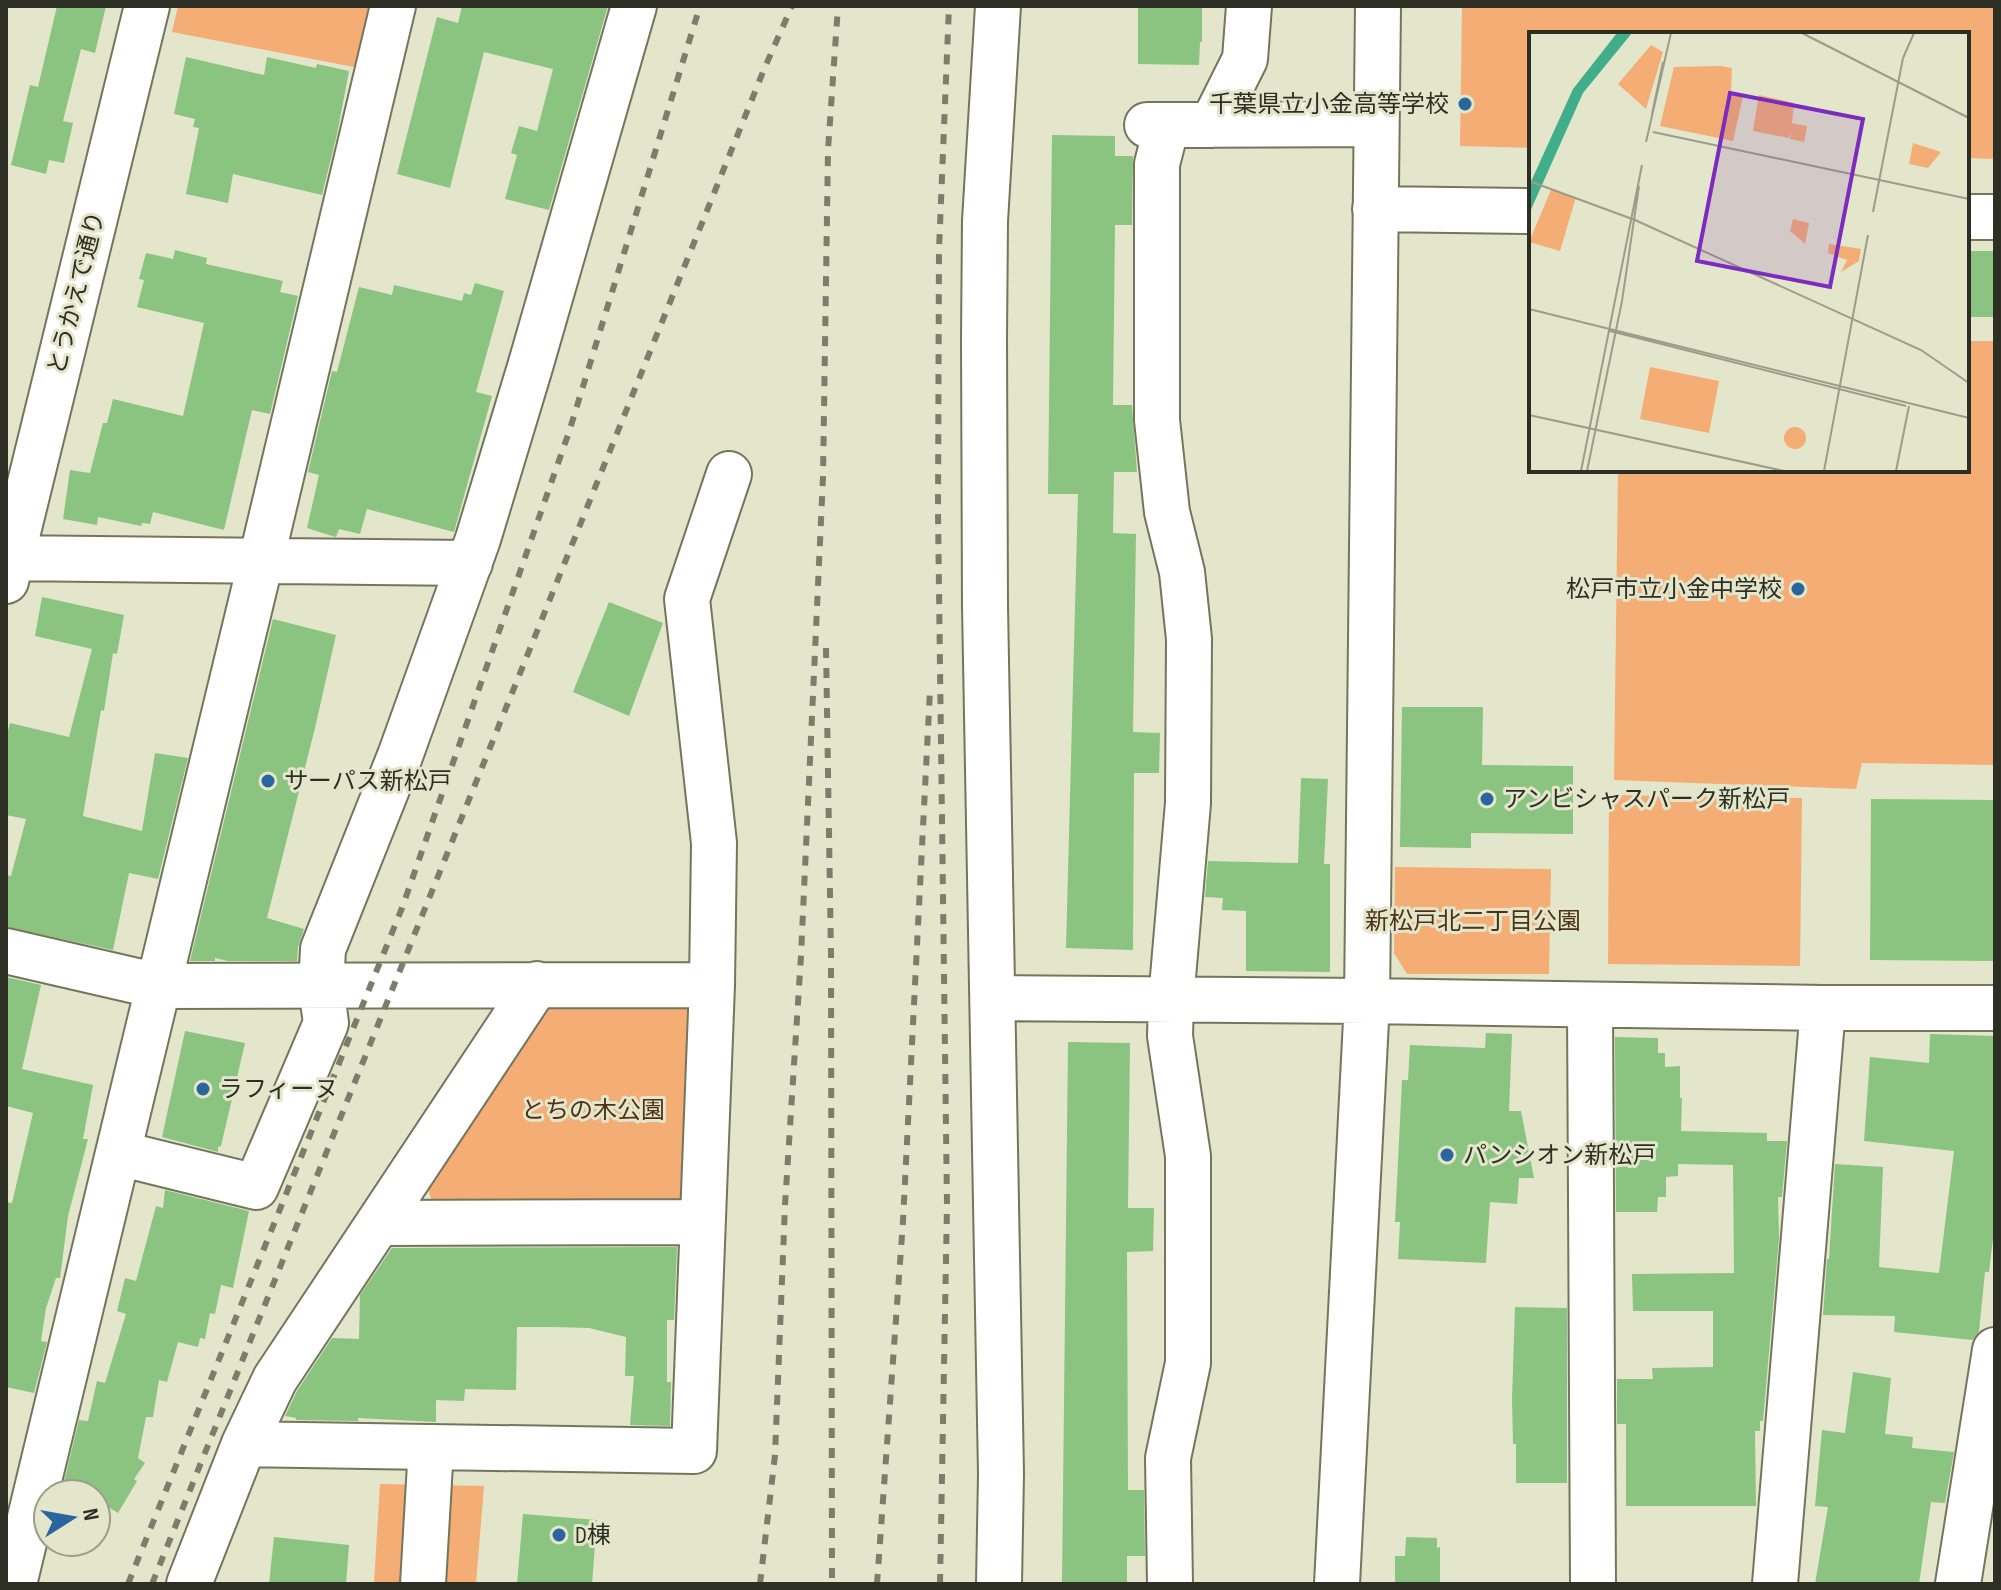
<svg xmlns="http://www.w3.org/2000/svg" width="2001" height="1590" viewBox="0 0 2001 1590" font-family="'Sofia Sans Condensed','Noto Sans JP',sans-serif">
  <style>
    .green { fill: #f3ad75 }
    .building { fill: #8bc480 }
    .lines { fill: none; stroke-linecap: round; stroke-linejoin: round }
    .minor-casing { stroke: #73765c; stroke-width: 48 }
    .minor { stroke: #fff; stroke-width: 44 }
    .rail { stroke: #7c7e6c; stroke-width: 6; stroke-dasharray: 10 10; stroke-linecap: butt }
    .poi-dot { fill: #2a669d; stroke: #e3e6ca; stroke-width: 3 }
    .labels { text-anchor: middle; stroke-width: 6; stroke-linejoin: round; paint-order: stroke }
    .poi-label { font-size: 24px; fill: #2e2f24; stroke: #e3e6ca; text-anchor: start }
    .street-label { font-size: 24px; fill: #2e2f24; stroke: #e3e6ca }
    .park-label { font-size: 24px; fill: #4e3119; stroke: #e3e6ca }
    .inset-road { fill: none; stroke: #9b9d88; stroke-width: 2 }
    .view { fill: #7b2cbf; fill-opacity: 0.15; stroke: #7b2cbf; stroke-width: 4 }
    .inset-edge { fill: none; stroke: #2e2f24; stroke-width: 4 }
  </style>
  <rect width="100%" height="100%" fill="#e3e6ca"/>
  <path class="green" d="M178,6H377L364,69L172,32Z
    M1462,6H1995V159L1967,158V34H1531V148L1460,146Z
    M1967,341H1995V765L1862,763L1856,789L1614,780L1618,470H1967Z
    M1609,795L1802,798L1800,966L1608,964Z
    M1395,867L1551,869L1549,974H1407L1394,953Z
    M543,1006L692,1007L684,1203L432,1202L426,1182Z
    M380,1484L484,1486L476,1584H374Z"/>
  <path class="building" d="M57,6H106L95,53L81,49L63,121L73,123L64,163L49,160L46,174L11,165L30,85L38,87Z
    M462,6H608L549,210L505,199L517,155L511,153L519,126L537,131L553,69L484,52L450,188L397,174L437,17L458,23Z
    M1138,6H1202V42H1200L1199,65L1138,64Z
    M186,57L264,75L267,57L316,68L317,64L349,71L337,134L322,195L233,174L228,203L186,194L199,128L193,127L195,119L174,114Z
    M1052,135L1115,136V156H1133L1132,225H1115L1113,405H1132L1137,472H1114L1113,533L1136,534L1133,732L1160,733L1159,773H1134L1133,950L1066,948L1078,494H1048Z
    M175,250L207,258L206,264L283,281L280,292L298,296L270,414L252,410L224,530L153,512L150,524L142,523L141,526L98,517L97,525L63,519L70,470L90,473L103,423H107L113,399L183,416L204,323L137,307L144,280L139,279L146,253L173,259Z
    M1967,251H1995V317H1967Z
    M475,283L504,291L476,392L492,396L454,532L367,509L360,534L339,529L336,537L332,536L307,528L319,475L308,472L332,371L337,372L359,287L392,295L394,285L462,301L464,293L471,295Z
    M42,597L124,615L117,654L113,653L104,711L101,710L83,816L142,831L155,753L188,758L158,879L129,873L113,950L6,927V875L11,876L26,819L6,815V739L10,723L69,737L92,649L35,636Z
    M609,602L663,623L629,716L573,692Z
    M273,619L336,635L315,728L267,918L304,929L298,947L297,961H228L215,958V961H190Z
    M1402,707H1483L1482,765L1573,766V834L1471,833V848L1400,847Z
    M1301,778L1328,779L1324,864H1330V972L1246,971V911L1222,910L1223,898L1205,897L1208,861L1298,863Z
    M1871,799L1995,800V961L1870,960Z
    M6,977L41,985L22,1069L93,1085L83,1139H88L68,1216L60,1278H56L46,1308L41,1341L47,1342L34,1393L6,1387V1202L12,1203L33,1113L6,1106Z
    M185,1031L245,1043L221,1146L218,1147V1152L162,1137Z
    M1486,1033L1512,1034L1509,1111H1521L1534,1178H1519L1517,1204L1490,1202L1486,1263L1398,1259L1400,1222H1395L1402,1080H1408L1410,1045L1485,1048Z
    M1930,1034L1995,1036V1221L1989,1272H1985L1979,1331L1973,1340L1894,1332L1895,1316L1823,1315L1827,1259H1829L1835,1164L1883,1167L1879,1267L1939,1273L1954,1151L1864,1141L1870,1057L1929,1063Z
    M1615,1037L1658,1038V1053H1665V1067L1680,1066V1098H1682L1681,1131L1767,1133V1141H1787L1782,1197H1778L1779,1238L1763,1421H1760V1431H1755L1756,1506H1626V1424H1617V1379H1653L1652,1368L1713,1367V1311H1633L1632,1274L1734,1273L1733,1165L1678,1164V1176L1666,1177V1197H1658L1657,1212H1616Z
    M1068,1042L1130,1043L1128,1208H1154L1153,1251L1127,1252L1128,1490H1144L1145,1556H1127V1584H1062Z
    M165,1190L249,1211L233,1288L221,1285L215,1314L210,1313L205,1339L200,1338L198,1347L178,1342L167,1382L159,1380L153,1417H146L138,1458L145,1463L134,1479L137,1481L118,1513L96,1500V1494H61L79,1420L88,1421L97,1381L105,1383L126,1314L117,1311L125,1278L136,1281L156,1206L163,1208Z
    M677,1247L674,1320H667V1382H671L670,1426L630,1425L634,1376H625L626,1337L589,1328L552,1327H517L516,1390L465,1389L464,1401L436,1400V1422L358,1418V1421L296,1420V1418L285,1416L297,1391L332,1338L359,1339L360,1295L392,1248Z
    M1515,1307L1567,1308V1483H1516V1444H1513L1512,1399Z
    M1853,1372L1891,1378L1885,1434L1913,1437L1912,1448L1954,1452L1945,1503L1931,1502L1919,1584H1815L1828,1507L1815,1506L1822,1430L1845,1433Z
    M523,1514L597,1520L592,1584H517Z
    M274,1537L349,1545L346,1584H269Z
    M1406,1537L1437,1538V1548L1440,1547V1584H1395V1556H1405Z"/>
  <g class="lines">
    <g class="minor-casing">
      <path id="minor" d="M998,6L985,221L984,339L985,606L1001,1474L999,1584
        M1147,125L1376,124
        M1167,125L1157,164V420L1167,512L1182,572L1189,639L1188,803L1171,1000L1170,1036L1188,1156V1363L1168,1458L1170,1584
        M1212,125L1245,59L1249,6
        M1375,209L1531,211
        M1967,217H1995
        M6,558L470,563
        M6,581L147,6
        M6,951L158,986L712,985
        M993,998L1367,1001L1823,1008H1995
        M1590,1005L1593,1584
        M118,1153L256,1187L326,1023L321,987L323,949L400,756L478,539L530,367L634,6
        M380,1223L702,1222
        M244,1444L694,1451L712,985L714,843L687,599L729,474
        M14,1584L266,540L393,6
        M189,1584L244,1444L275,1379L537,984
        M423,1584L431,1447
        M1337,1584L1367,1001L1378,6
        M1775,1584L1823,1008
        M1958,1584L1995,1350"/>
    </g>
    <use href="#minor" class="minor"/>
    <path class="rail" d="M826,648L831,956L832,1584
      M128,1584L402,908L569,432L700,6
      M152,1584L765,67L792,6
      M760,1584L775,1455L785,1205L801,956L823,477L828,150L838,6
      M877,1584L903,1221L930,690
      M940,1584L947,1205L938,512L939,250L949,6"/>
  </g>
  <g class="poi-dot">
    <circle cx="1465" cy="104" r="8"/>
    <circle cx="1798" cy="589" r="8"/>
    <circle cx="268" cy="781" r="8"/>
    <circle cx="1487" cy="799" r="8"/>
    <circle cx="203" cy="1089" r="8"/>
    <circle cx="1447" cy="1155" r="8"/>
    <circle cx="559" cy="1535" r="8"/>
  </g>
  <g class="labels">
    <g class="poi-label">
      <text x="1449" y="112" text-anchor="end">千葉県立小金高等学校</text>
      <text x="1782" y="597" text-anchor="end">松戸市立小金中学校</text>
      <text x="284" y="789">サーパス新松戸</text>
      <text x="1503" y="807">アンビシャスパーク新松戸</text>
      <text x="219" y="1097">ラフィーヌ</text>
      <text x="1463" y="1163">パンシオン新松戸</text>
      <text x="575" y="1543">D棟</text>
    </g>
    <g class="street-label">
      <text transform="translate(76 293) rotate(-76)" y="8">とうかえで通り</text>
    </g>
    <g class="park-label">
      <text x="1473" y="929">新松戸北二丁目公園</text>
      <text x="593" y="1118">とちの木公園</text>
    </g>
  </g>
  <g transform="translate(1529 32)">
    <rect width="440" height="440" fill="#e3e6ca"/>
    <path d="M122,13L134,20L117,77L89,52ZM191,34L203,36L202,61L214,64L204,109L131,94L145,35ZM230,63L265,71L263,91L278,94L275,110L261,107L262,100L260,106L224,99ZM384,111L412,120L399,136L380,132ZM22,158L47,165L31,219L0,210ZM264,187L280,191L276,212L261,199ZM300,212L332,217L330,229L312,240L318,228L299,221ZM121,335L190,349L180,401L111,387ZM255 406a11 11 0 1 1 22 0a11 11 0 1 1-22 0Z" fill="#f3ad75"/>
    <path d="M88,1H103L54,61L0,182V154L44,57Z" fill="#42ad8a"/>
    <path class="inset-road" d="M273,1L440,86M123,82L134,30M124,100L440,167M117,110L142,1M0,149L106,188L392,318L440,351M344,180L374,26L385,1M0,277L440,386M81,299L377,374M0,383L255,439M52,439L113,133M58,439L93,269L110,154M295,439L339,203M367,439L380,374"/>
    <path class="view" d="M201,61L334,87L301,255L168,229Z"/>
    <rect width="440" height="440" class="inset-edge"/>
  </g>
  <rect width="2001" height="1590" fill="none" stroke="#2e2f24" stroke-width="16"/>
  <g transform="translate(72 1518) rotate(79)"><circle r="38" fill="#e3e6ca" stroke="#9b9d88" stroke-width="2"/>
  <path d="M0-6L14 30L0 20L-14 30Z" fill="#2a669d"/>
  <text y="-12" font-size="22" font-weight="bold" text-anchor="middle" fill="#2e2f24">N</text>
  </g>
</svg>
